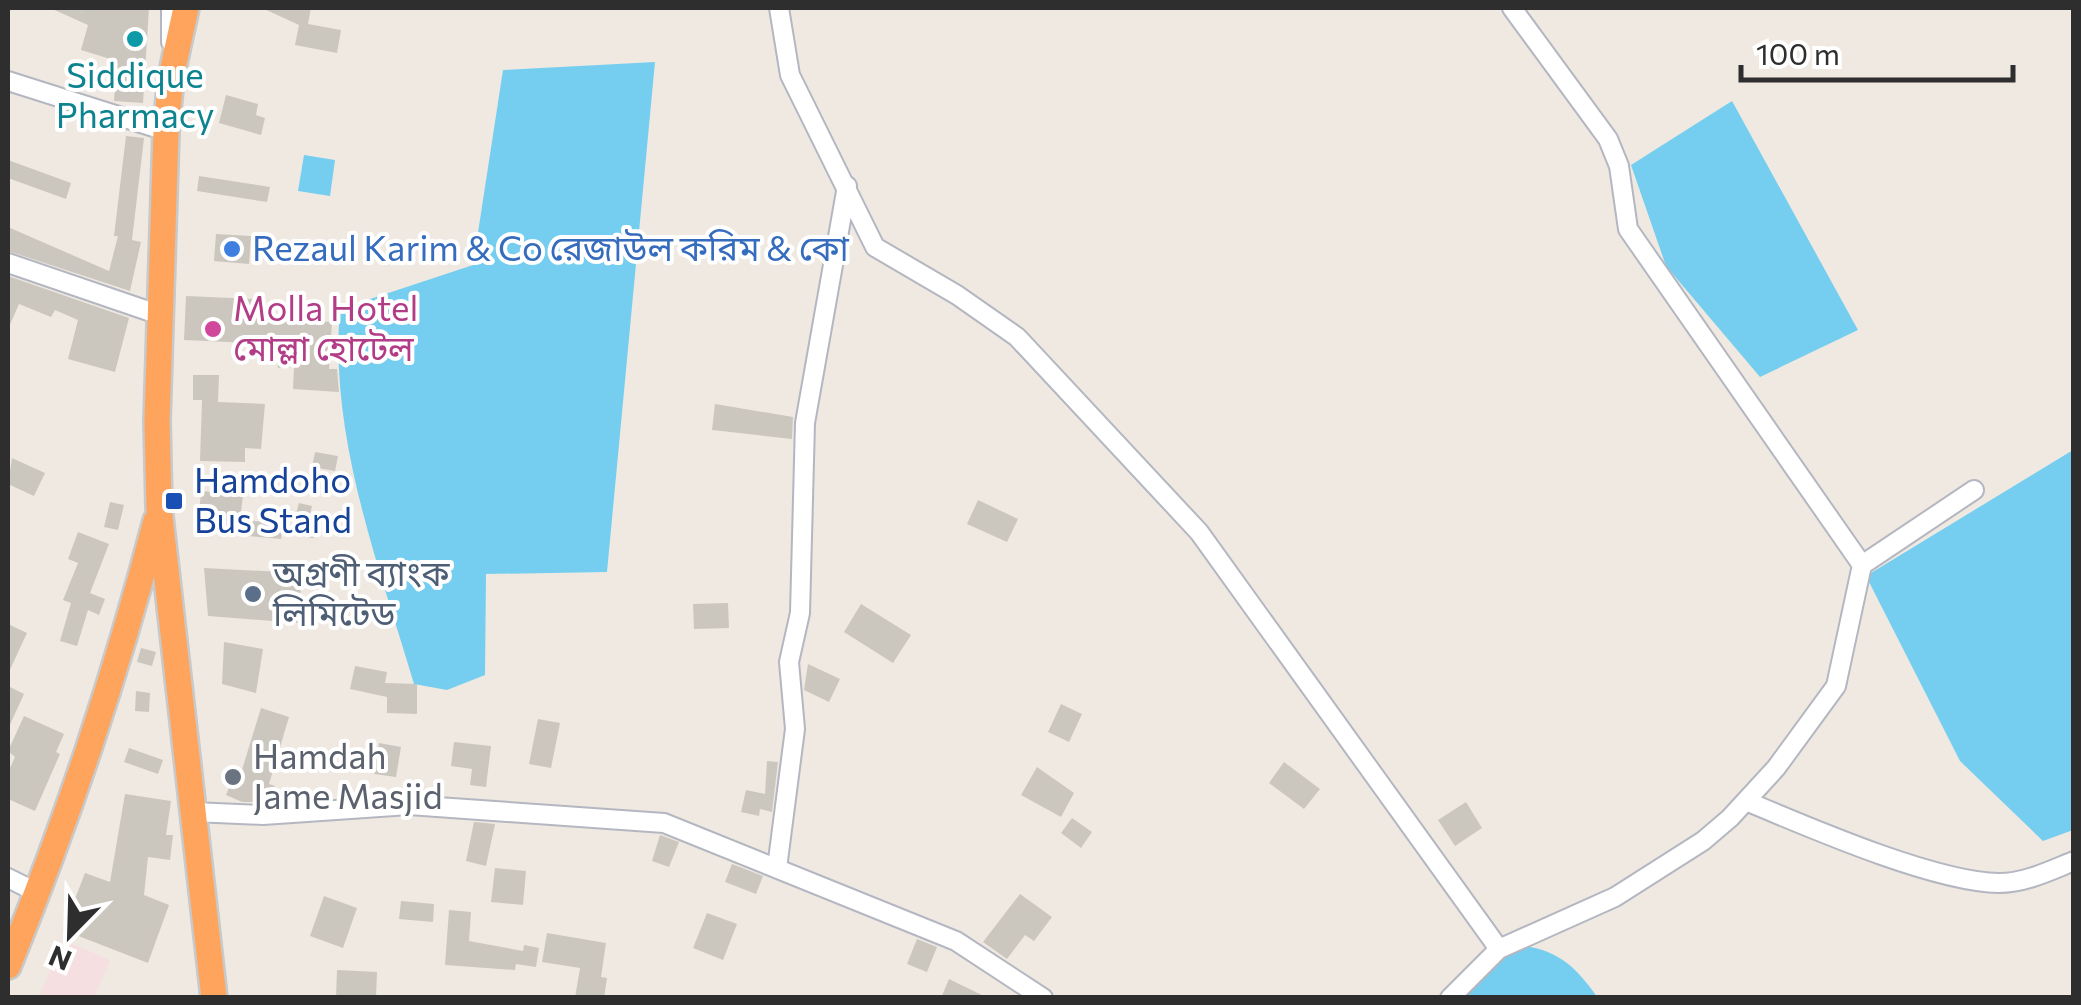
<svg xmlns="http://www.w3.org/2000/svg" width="2081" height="1005" viewBox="0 0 2081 1005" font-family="Commissioner,'Noto Sans Bengali',sans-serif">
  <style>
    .medical { fill: #f5dfe0 }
    .water { fill: #75ceef }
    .building { fill: #cbc7bf }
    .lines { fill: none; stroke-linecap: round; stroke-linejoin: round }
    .minor-casing { stroke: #b4b7c1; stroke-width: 22 }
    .highway-casing { stroke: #c9c9c9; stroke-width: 30 }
    .path { stroke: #c9c9c9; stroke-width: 4; stroke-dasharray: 8 5; stroke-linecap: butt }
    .minor { stroke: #fff; stroke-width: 18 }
    .highway { stroke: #fea45d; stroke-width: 25 }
    .culture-dot { fill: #0f9aa8; stroke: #fff; stroke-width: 4 }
    .shop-dot { fill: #3f7fe0; stroke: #fff; stroke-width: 4 }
    .hotel-dot { fill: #d1479c; stroke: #fff; stroke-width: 4 }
    .transit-dot { fill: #1a4fb4; stroke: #fff; stroke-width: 4 }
    .service-dot { fill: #5c6f8a; stroke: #fff; stroke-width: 4 }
    .worship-dot { fill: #6b7280; stroke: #fff; stroke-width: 4 }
    .labels { text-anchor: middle; stroke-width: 8; stroke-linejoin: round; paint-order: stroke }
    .culture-label { font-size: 35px; fill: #0d838f; stroke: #fff }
    .shop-label { font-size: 35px; fill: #366cbe; stroke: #fff; text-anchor: start }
    .hotel-label { font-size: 35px; fill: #b23c85; stroke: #fff; text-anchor: start }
    .transit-label { font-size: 35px; fill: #164399; stroke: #fff; text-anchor: start }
    .service-label { font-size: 35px; fill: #4e5e75; stroke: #fff; text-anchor: start }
    .worship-label { font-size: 35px; fill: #5b616d; stroke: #fff; text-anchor: start }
  </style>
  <rect width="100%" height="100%" fill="#efe9e1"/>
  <path class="medical" d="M63,940L110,960L96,994L102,997H39Z"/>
  <path class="water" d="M655,62L607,572L486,574L485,675L447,690L414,684C378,562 329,437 340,309L473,265L503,70Z
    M1732,101L1858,330L1760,377L1666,266L1631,165Z
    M304,155L335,160L330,196L298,191Z
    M2073,450V830L2043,841L1960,761L1866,576Z
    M1523,946C1558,950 1577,968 1597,997L1453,998L1494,958Z"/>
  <path class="building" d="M50,8H149L143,103L114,101L117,61L81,50L88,25Z
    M262,8H311L308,24L341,30L337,53L295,45L299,25Z
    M226,95L258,104L256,115L265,118L261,135L219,123Z
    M126,136L144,138L132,240L141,242L130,291L8,251V227L109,271L118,236H114Z
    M8,160L71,183L66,199L8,178Z
    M199,176L270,187L267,202L197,191Z
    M216,234L251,236L249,264L214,261Z
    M8,276L129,318L115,372L68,359L78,320L55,310L51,317L19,304L8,329Z
    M186,296L255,299L254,317L332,322L329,369H337L339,392L293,389L294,367L278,368L276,344L184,340Z
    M193,375H219L218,402L265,404L261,449L245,448V462L200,461L202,400H193Z
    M715,404L793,417L792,439L712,430Z
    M315,452L338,456L335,471L312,467Z
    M12,458L45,473L34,496L8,484Z
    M201,491L243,495L240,521L283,522L281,539L225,534V518L199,515Z
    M978,500L1018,519L1007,542L967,524Z
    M110,502L124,505L118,530L104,527Z
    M299,503L312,506L308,523L316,524L314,538L290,535Z
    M78,532L109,544L90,593L105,599L99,615L88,610L77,646L60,641L71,603L63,600L78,563L68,559Z
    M204,568L302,573L298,623L208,616Z
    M728,603L729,628L694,629L693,604Z
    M861,604L911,635L893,663L844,632Z
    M8,624L27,633L8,674Z
    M224,642L263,649L256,693L222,684Z
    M141,648L156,652L152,666L137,662Z
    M808,664L840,679L829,702L804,690Z
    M355,666L387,672L385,683L417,684V714L387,713V697L350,689Z
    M8,686L24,694L8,729Z
    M136,691L150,693L149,712L135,711Z
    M1061,704L1082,714L1069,742L1048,732Z
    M261,708L289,717L269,784L275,786L269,802H242L226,795L236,771L241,773Z
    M24,716L64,734L56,752L60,754L35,811L8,799V772L15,757L8,751Z
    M538,719L560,723L551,768L529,764Z
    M454,742L491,746L486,787L470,785L472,769L451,766Z
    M379,743L401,747L396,777L374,774Z
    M129,748L163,760L158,774L124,762Z
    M767,761L778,762L772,812L760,809L759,816L741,812L746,790L765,794Z
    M1284,762L1320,789L1304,809L1269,783Z
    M1037,767L1074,793L1061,817L1021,795Z
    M125,794L171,801L166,835H173L170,860L148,857L144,895L169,905L148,963L63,930L85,873L110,882Z
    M1466,802L1482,828L1455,846L1438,820Z
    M1072,818L1092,832L1081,848L1061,833Z
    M474,822L495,824L486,866L466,861Z
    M660,835L679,842L669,867L652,861Z
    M732,864L763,876L756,894L725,882Z
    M495,868L526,871L523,905L491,902Z
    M1020,894L1052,917L1034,941L1025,935L1007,959L983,942Z
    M324,896L357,908L343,948L310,936Z
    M401,901L434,904L433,922L399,919Z
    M449,910L471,912L469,941L523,951L524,945L539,948L536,967L516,964L515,970L445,965Z
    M707,913L737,924L723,960L693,948Z
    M547,933L606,943L601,977L607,978L604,998H575L580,968L542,962Z
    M917,939L937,947L927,972L907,964Z
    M337,970L377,972L376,998H336Z
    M949,979L988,998H941Z"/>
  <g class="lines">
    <g class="minor-casing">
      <path id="minor" d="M171,8V42
        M779,8L790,75L875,247L957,295L1017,337L1199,532L1499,949
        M8,81L166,131
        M8,263L160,315
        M1862,565L1974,490
        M1746,801C1808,827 1934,882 1999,883C2025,883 2049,871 2074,861
        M193,812L263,815L409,805L664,823L956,941L1043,998
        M777,868L795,729L789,662L800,613L805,423L847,186
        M8,878L38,893
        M1450,998L1499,949L1615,897L1703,841L1730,818L1776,768L1836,686L1862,565L1628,229L1619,166L1608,139L1512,8"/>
    </g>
    <g class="highway-casing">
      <path id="highway" d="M186,8L171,77L166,131L157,421L159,508L214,998
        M8,966C69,816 115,678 156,521"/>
    </g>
    <path class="path" d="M64,8L81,11L83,8"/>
    <use href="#minor" class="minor"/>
    <use href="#highway" class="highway"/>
  </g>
  <circle class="culture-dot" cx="135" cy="39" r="10"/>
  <circle class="shop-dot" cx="232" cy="249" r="10"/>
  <circle class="hotel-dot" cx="213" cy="329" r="10"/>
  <rect class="transit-dot" x="164" y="491" width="20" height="20" rx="5"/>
  <circle class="service-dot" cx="253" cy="594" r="10"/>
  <circle class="worship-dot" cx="233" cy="777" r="10"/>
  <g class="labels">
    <g class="culture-label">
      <text x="135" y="88">Siddique<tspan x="135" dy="40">Pharmacy</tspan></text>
    </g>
    <g class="shop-label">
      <text x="252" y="261">Rezaul Karim &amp; Co রেজাউল করিম &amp; কো</text>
    </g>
    <g class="hotel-label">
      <text x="233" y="321">Molla Hotel<tspan x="233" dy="40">মোল্লা হোটেল</tspan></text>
    </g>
    <g class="transit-label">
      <text x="194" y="493">Hamdoho<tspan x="194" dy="40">Bus Stand</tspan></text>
    </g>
    <g class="service-label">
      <text x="273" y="586">অগ্রণী ব্যাংক<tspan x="273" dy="40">লিমিটেড</tspan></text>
    </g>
    <g class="worship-label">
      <text x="253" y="769">Hamdah<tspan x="253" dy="40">Jame Masjid</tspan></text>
    </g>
  </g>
  <rect width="2081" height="1005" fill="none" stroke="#2e2e2e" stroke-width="20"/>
  <g transform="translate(70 935) rotate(203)" stroke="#ffffff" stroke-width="8" paint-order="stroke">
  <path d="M0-8L18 38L0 25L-18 38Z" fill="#2e2e2e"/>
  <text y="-15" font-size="28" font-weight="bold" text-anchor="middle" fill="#2e2e2e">N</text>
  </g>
  <path d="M1741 65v15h272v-15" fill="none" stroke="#2e2e2e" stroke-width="5"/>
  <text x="1756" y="65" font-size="30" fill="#2e2e2e" stroke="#ffffff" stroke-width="8" paint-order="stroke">100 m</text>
</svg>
